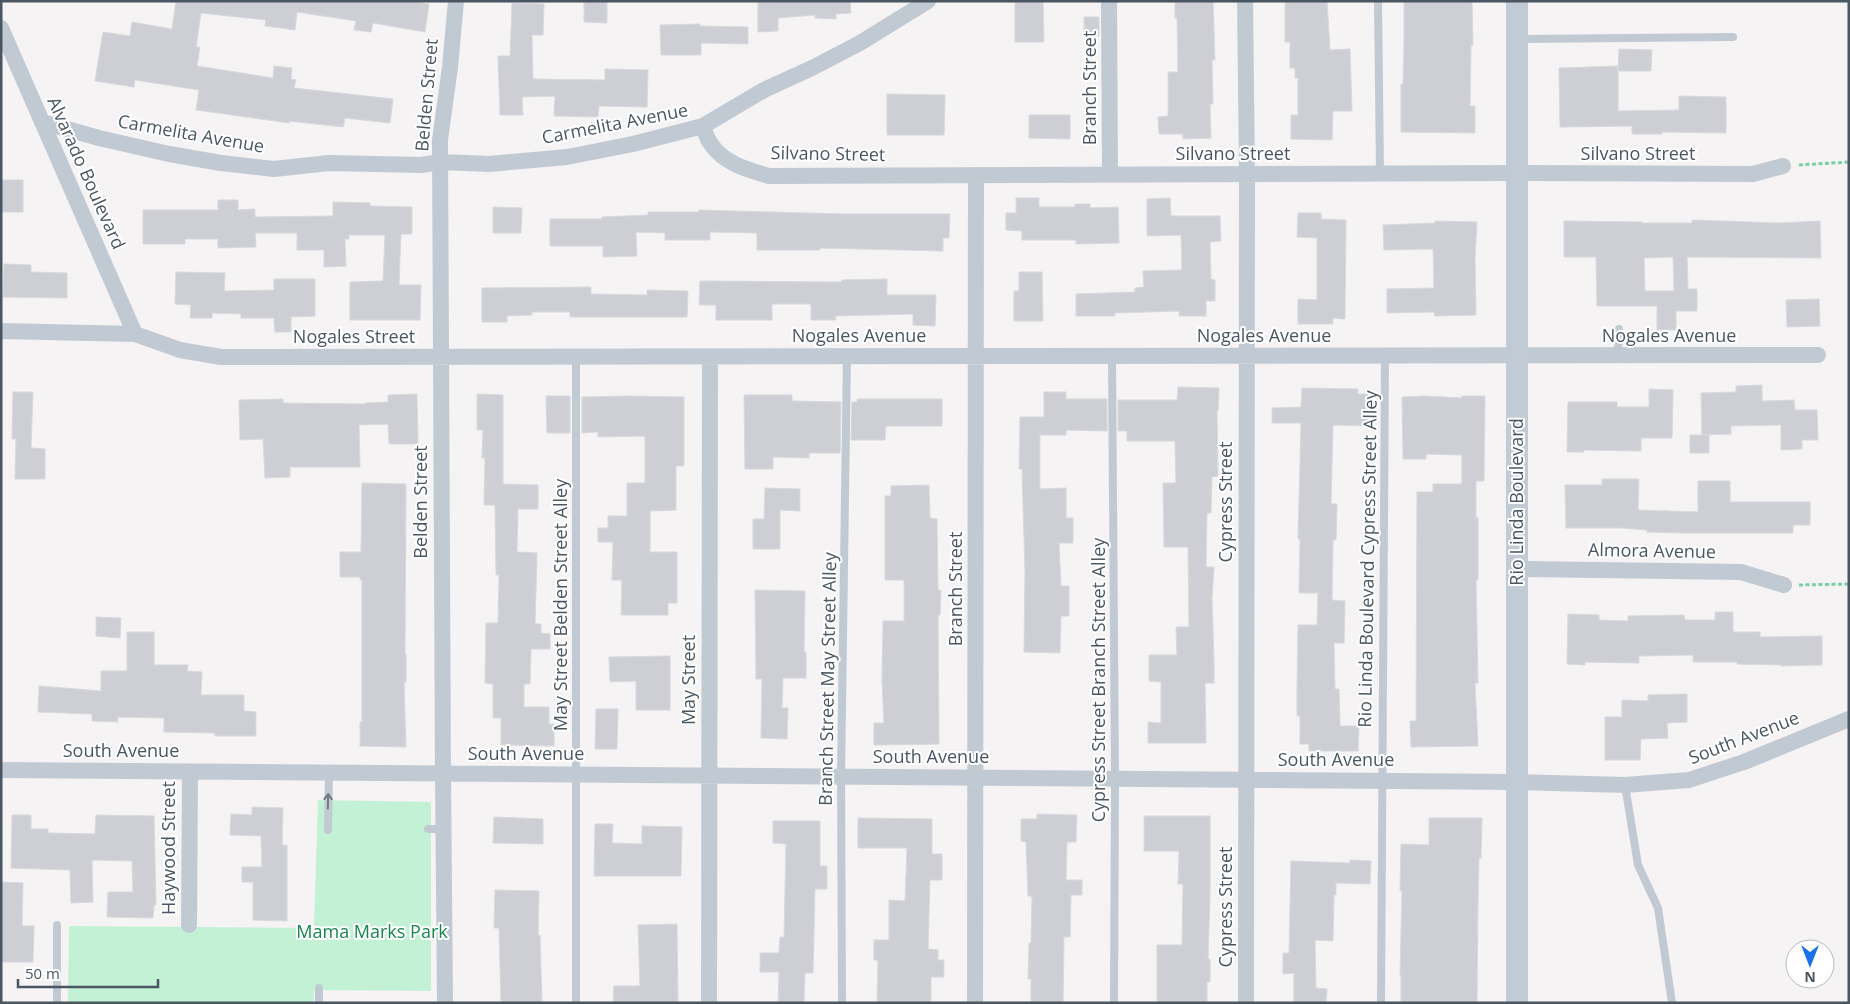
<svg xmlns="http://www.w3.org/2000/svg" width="1850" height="1004" viewBox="0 0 1850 1004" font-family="'Open Sans',sans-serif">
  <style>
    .green { fill: #c3f1d5 }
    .building { fill: #cdcfd5; stroke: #d7d9de; fill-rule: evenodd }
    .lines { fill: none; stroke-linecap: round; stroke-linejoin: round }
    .path { stroke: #7ad0a6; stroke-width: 3; stroke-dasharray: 4 2.5; stroke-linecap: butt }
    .lane { stroke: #c1cad2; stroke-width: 8 }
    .street { stroke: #c1cad2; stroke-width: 16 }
    .secondary { stroke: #c1cbd6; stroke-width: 22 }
    .oneway { stroke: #6e7983 }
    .labels { text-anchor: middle; stroke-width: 4; stroke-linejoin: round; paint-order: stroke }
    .street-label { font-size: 18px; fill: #4a5661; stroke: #fff }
    .park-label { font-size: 18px; fill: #17864f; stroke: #fff }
  </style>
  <rect width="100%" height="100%" fill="#f5f3f3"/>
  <path class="green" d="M318,800L431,802V991L314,990L313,1003H68L69,926L314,928Z"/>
  <path class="building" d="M176,1H411L429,4L425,32L373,23L371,32L354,30L356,21L297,12L295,30L265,26L266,20L201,13L196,47H200L197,66L273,78L274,66L292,68L291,79L296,80L294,88L393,99L390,123L345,118L343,127L289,121V123L196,110L199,90L135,80L134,87L95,81L103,32L130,36L132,22L172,29Z
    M584,1H607V23L584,22Z
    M850,1L851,13L836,14V19L815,18V15L778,18V31L758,32V2Z
    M1015,1H1043L1044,42H1015Z
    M1175,1H1213L1215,60H1212L1213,104H1210L1211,138L1183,139V134H1159L1158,117L1168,116V72H1178L1177,18H1175Z
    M1285,1H1327L1330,50L1350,49L1352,111H1333L1332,140L1291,139V115H1298V78H1295V68H1290V42H1285Z
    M1404,1H1472L1473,45H1471L1470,106H1475V133L1401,132V84H1403L1404,44Z
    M512,3L544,4L543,35H532L533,79L605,80V69L648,70L647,107L599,106L598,117L554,116L555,96L522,97L523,115H500L498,56H510Z
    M1084,17H1099V36H1084Z
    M700,24V26L748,27V44L701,43V55H661L660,25Z
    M1619,49L1652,50L1651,71H1618Z
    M1618,66V111L1679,110V96L1726,97V133L1662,132V134H1632V126L1560,127L1559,68Z
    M887,94L945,95L944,135H887Z
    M1029,115H1070V139L1029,138Z
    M1,180H23V212H1Z
    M1016,198H1039V207H1075V204H1090V208L1118,207L1119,243L1076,244V240H1022V231L1006,230V213H1016Z
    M1170,198L1171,216H1220L1221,241L1210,242L1211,279L1215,280V301H1206V316H1179V311L1115,313V316H1076V294L1135,292V288L1144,287L1143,271L1182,270L1181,235L1147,236V199Z
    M218,200H238V210L255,209V217L333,216V202L370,203V206L412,207V234H401L399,285H421L420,320H350V282L383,281L385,235H349V239H345L346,266L324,267V250H297V233H255L256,247L218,248V239H185V244H143V210H218Z
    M493,207L522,208L521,233H493Z
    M699,210L844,214H950L949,238H943V251L820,248V250H757V233L710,232V240H665V233L636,232L637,256L603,257V246H550V219H602V217L648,215V212H699Z
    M1298,213H1321V219L1346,220L1345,319L1333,318V324H1298V299L1317,300V238L1297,237Z
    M1692,220L1781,223L1820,221L1821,258L1687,257L1688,289H1697V311H1676V330H1657V306H1597L1596,257H1564V221L1642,222V223H1692ZM1673,257L1674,291H1645L1644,258Z
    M1435,221L1477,222L1475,258L1476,315L1435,316L1434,312L1387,313V289L1434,288L1433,249L1384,250L1383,225L1435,223Z
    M4,264L31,265V272L67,273V298L3,297Z
    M176,272L225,273L224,291L274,290V279H315V316L291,317V332H275L274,318H241V314L212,313V318H190L191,305L175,304Z
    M1019,272H1042L1043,321H1014V291H1019Z
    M887,279V295H936L935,326L913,325V314L835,316L836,320H811V304H772V320H716V305H699L700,281L842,282V280Z
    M591,287V294L647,295V290L688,291L687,317H570V312H532V315L507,316V322H482V288Z
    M1819,299L1820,326L1787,327L1786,300Z
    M1762,385V401L1794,400L1795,410H1817L1818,440H1802V449L1781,450V425L1731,426V434L1702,435L1701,393L1736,392V386Z
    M1178,387L1219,388L1218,411H1217L1218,476L1212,477L1211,513H1207L1206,567H1214L1212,598L1214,662V683H1205L1206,743H1148V722L1161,723V682L1149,681V655H1177L1176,627H1189L1188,547H1164L1163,483H1176L1175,441H1127V431H1118V400H1177Z
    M1302,388L1358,389V394H1368V426L1333,425L1331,504H1337L1336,540H1333L1332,600L1345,601L1344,643H1334L1335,689H1339L1340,726H1359L1358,751H1309V744H1300V716H1297V690L1298,625H1317L1318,593H1299L1300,539H1298L1301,423H1272V408L1301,407Z
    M1649,389L1673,390L1672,438H1641V451L1584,450V452H1567L1568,402H1617V407H1649Z
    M13,392H33L31,448L45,449V479H15L16,439H12Z
    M1044,392H1066V399H1107V431L1066,430V435H1040V489L1066,488V518H1073V543H1059L1061,586H1069V616H1061L1060,653L1024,652L1025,574L1022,469H1019L1020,417H1044Z
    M417,394L418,444H389L388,424L359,425L360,467H290V477L265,478L263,439L240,440L239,400L283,399V403L365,404V403L388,402V395Z
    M477,394L503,395V484L538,485V509H518L517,552L537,553L535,624H541V633L550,634V649H531L530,684H524V707H549V724H554V746L501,745V718H493V684L485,683L486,623H498L499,575H496L495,505H484L485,458H482L483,430H477Z
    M744,395H792V401L841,402L840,453H809V458L773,457V469H745Z
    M546,396H570V433H547Z
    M627,396L684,397V466H676V510L650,511V552H677V603H668V615H621L622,580H612L613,542H598V528H608V516H627V483H645V436L598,437V432L582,433V397Z
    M1425,396L1462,398V396H1485L1484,481H1476V518H1478V580H1476L1478,683H1475L1478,746L1411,747L1410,721H1416L1417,492H1433V484H1462V455L1426,454V459H1403L1402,397Z
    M857,399H942V426H886L885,440H851L852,402H857Z
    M1690,435H1709V453H1690Z
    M1602,479H1639L1638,510L1698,512V481H1730V502H1810V525H1793V533H1680L1647,532V530L1621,528H1566L1565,485H1602Z
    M362,483L406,484L405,654H406V682H404L406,747L360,746V722H362V580H360V577H340V552H361Z
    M929,485L930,518L937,519L938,590H941L940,615H938L939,744L874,745V723H884L882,681L883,621H904V580H885V496H891V486Z
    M765,488L800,489V511L780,510V549H753V519H764Z
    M755,590L805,591L804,652H806V678H783L782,708H788L787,739L761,738L762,679H756Z
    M1715,612H1733V632H1760V637L1822,636V665L1781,666V665L1737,664V662H1693V655L1639,656V663L1585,662V665L1567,664L1568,614L1599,615V620L1628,621V616L1684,615L1685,620H1715Z
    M96,617L121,618L120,638L96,636Z
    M127,632H154V665H188L187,671L202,672L201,695H244V711L256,712V736H215V733L164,732V718L118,717V722L92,721V714L38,712L39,686L101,691V671H127Z
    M670,656V710H636V681L610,682L609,657Z
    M1687,694V722L1667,723L1668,738L1641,739L1640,760H1605V717H1622V700L1648,701V695Z
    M596,709H618L617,749H595Z
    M252,807L283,808L282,845H287V921L253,920V882H242V867H262L261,836L230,835L231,814L252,815Z
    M1037,814L1077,815L1076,842H1067L1066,880H1082V895H1071L1070,937H1064L1063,1003H1031V979H1028L1029,943H1031L1032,896H1028L1026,842L1021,841V819H1037Z
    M12,815H31V829H48V833L95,834L96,815L154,816L156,905H154L153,918L107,917L108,892H133L132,861L92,860L93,902L71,903L70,870L11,868Z
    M1144,816H1210V894L1208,959H1210V982H1207V1003H1157V945H1182L1183,884H1178L1179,851H1144Z
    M494,817L543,819V844L493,843Z
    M858,818L932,819V854H942V880H930L928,949L938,950V960H944V977H931V1003H877L878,960H874V940H889V900L905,901L907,848H858Z
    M1429,818H1482L1481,859L1479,858L1478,898L1477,1003H1401V975H1400L1402,891H1400L1401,844L1429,845Z
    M773,821H820V866H827V889H815L813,973H805L804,1003H778L779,972H760V953H779L780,937H784L786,844L773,843Z
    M595,824H613L612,843L642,844V826L682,827L681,876H594Z
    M1350,860L1371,861L1370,884L1336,883V895H1334L1333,941L1315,940L1316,988L1327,989L1326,1003H1294V973L1283,974V953H1289L1291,861L1350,863Z
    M1,882L23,883L22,926H34L33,962H1Z
    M495,890L539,891L538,935H540L542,1003H501L499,928H494Z
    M677,924L678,1003H613L614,986H640L638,925Z"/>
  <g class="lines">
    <path class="path" d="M1799,165L1849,162
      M1799,585L1849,584"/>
    <path class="lane" d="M1378,1L1380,173
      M1520,39L1733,37
      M1112,356L1115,780L1114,1003
      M1618,356L1619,329
      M576,357V1003
      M1625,785L1638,865L1658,908L1672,1003
      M428,829H443
      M328,830L329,773
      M57,1003V925
      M319,1003V988
      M842,1003L841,777L847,356
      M1381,1003L1385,356"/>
    <path class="street" d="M1109,1L1110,174
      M1245,1L1247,174L1246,1003
      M1,28L135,334
      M42,122L99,138L169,154L221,163L274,169L329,163L421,165L441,162L489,164L567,157L633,144L703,126L764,90L812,68L860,43L928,1
      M703,126C705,132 707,139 711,144C724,164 749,170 769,176L1517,173L1753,174L1783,166
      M1,331L135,334L180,350L221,357L1818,355
      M1517,569L1741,572L1784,585
      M1,770L1517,782L1625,785L1689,780L1744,762L1849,719
      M189,925L190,772
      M445,1003L443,774L440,140L450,67L456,1
      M709,1003L710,357
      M975,1003L976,175"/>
    <path class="secondary" d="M1517,1003V1"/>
  </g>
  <defs><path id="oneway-shaft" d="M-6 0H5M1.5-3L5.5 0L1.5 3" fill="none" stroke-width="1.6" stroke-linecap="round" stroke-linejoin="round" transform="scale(1.25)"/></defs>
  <use class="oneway" href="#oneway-shaft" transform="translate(328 801) rotate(-89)"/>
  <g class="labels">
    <g class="street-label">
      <text transform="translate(1090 88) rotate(-90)" y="6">Branch Street</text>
      <text transform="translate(427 95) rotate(-85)" y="6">Belden Street</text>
      <text transform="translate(615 124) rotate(-11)" y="6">Carmelita Avenue</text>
      <text transform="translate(191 134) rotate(10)" y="6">Carmelita Avenue</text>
      <text transform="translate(828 154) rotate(1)" y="6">Silvano Street</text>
      <text x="1233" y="160">Silvano Street</text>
      <text x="1638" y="160">Silvano Street</text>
      <text transform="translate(86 173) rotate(66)" y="6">Alvarado Boulevard</text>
      <text x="859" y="342">Nogales Avenue</text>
      <text x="1264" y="342">Nogales Avenue</text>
      <text x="1669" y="342">Nogales Avenue</text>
      <text x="354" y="343">Nogales Street</text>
      <text transform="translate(421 502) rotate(-90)" y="6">Belden Street</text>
      <text transform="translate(1226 502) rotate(-90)" y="6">Cypress Street</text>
      <text transform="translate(1517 502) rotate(-90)" y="6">Rio Linda Boulevard</text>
      <text transform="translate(1652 551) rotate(1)" y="6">Almora Avenue</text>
      <text transform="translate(1368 559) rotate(-89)" y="6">Rio Linda Boulevard Cypress Street Alley</text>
      <text transform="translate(956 589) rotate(-90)" y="6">Branch Street</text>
      <text transform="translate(561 605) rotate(-90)" y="6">May Street Belden Street Alley</text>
      <text transform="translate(828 679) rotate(-89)" y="6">Branch Street May Street Alley</text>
      <text transform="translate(689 680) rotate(-90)" y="6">May Street</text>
      <text transform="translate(1099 680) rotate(-90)" y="6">Cypress Street Branch Street Alley</text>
      <text transform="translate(1744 738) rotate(-21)" y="6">South Avenue</text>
      <text x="121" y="757">South Avenue</text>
      <text x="526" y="760">South Avenue</text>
      <text x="931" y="763">South Avenue</text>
      <text x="1336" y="766">South Avenue</text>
      <text transform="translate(169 848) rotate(-90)" y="6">Haywood Street</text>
      <text transform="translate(1226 907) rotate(-90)" y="6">Cypress Street</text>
    </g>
    <g class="park-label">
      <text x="372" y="938">Mama Marks Park</text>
    </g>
  </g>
  <rect width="1850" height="1004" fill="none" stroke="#4a5661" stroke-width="5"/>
  <g transform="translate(1810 964) rotate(180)"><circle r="24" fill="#ffffff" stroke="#b7bbc0"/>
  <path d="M0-4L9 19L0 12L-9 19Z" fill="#1a73e8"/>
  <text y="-8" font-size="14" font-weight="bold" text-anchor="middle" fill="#4a5661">N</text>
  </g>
  <path d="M18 979v8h140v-8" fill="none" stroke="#4a5661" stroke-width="2.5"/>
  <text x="25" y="979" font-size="15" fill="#4a5661" stroke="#ffffff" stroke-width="4" paint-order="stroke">50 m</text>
</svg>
